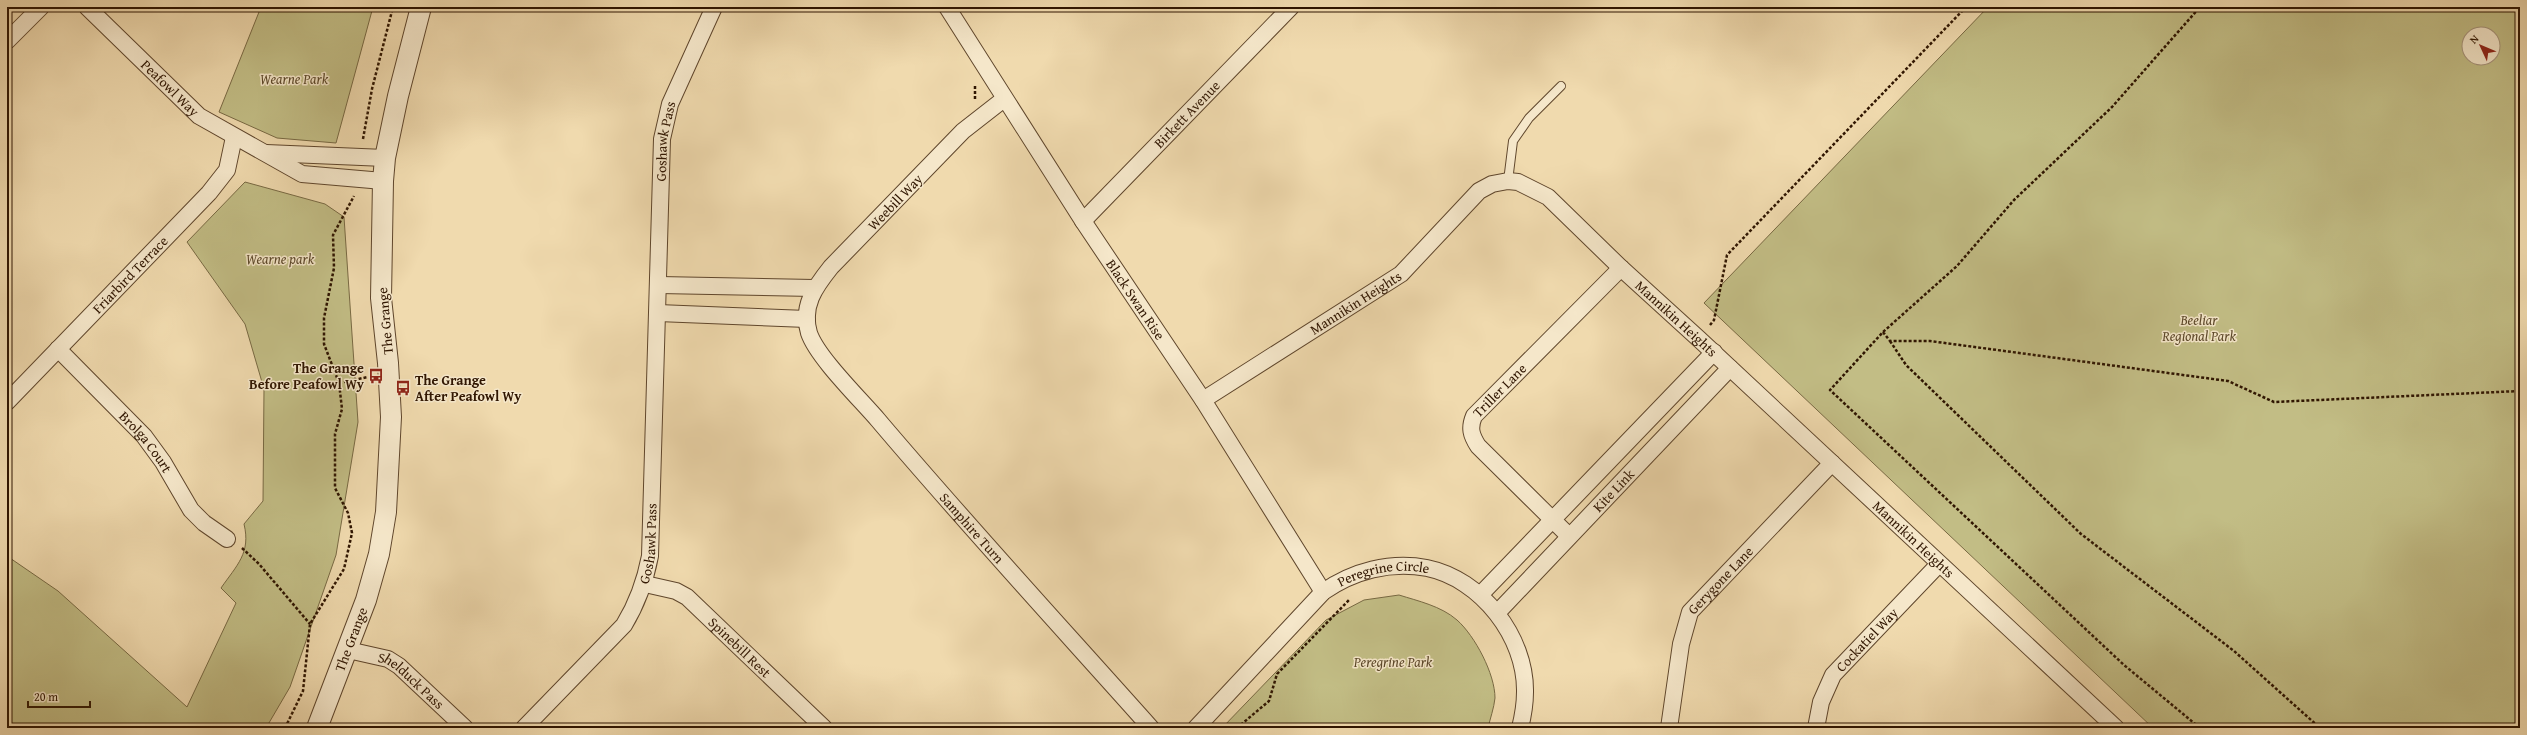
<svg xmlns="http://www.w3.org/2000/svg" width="2527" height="735" viewBox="0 0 2527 735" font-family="'Gentium Book Plus',serif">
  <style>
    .green { fill: #c2bd85; stroke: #786943; fill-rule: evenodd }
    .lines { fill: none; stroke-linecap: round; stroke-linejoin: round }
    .service-casing { stroke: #5f462c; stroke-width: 10 }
    .minor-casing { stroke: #5f462c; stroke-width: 18 }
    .tertiary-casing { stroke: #5f462c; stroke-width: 22 }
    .path { stroke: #2f1501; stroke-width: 2.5; stroke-dasharray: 3 2; stroke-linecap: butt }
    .service { stroke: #f5e7ca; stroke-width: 8 }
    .minor { stroke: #f5e7ca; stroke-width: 16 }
    .tertiary { stroke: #f5e7ca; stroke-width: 20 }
    .labels { text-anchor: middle; stroke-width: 3; stroke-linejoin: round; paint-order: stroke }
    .park-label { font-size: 14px; font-style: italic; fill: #5b4729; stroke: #f5e7ca }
    .street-label { font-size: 14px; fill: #2f1501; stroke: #f5e7ca }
    .poi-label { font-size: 14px; font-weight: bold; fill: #2f1501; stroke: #f5e7ca; text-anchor: end }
  </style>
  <rect width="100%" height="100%" fill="#f0daae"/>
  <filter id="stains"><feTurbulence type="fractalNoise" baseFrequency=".005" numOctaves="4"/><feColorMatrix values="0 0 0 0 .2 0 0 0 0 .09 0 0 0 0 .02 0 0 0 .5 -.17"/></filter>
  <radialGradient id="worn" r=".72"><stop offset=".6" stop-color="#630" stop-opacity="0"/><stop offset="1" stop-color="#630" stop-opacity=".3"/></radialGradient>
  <path class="green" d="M261,7H373L336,143L277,138L219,112Z
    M1988,7H2520V728H2153L1704,303ZM2469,34H2493V58H2469Z
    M245,182L325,204L344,217L358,422L336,555L290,687L266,728H7V556L58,591L187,707L236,603L221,588C237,565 251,553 244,524L263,501L264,389L245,324L187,242Z
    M1399,595C1418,601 1441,606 1457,620C1475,636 1495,674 1495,698C1494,708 1490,719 1488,728H1222L1326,620L1364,600Z"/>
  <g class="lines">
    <g class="service-casing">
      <path id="service" d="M1508,181L1513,141L1529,118L1561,86"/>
    </g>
    <g class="minor-casing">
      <g id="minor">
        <path id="s1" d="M87,7L199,116L302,174L383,181"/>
        <path id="s2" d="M947,7L1083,221L1203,400L1323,592"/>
        <path d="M7,41L41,7"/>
        <path id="s3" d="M1004,99L963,131L831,267C815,287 801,306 809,333C817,357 860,399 878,420C967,525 1060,626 1151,728"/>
        <path d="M266,153L385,158"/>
        <path id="s4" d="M1083,221L1291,7"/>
        <path d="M659,285L814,288"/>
        <path d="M658,313L807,319"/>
        <path id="s5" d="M58,349L144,436L163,462L191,510L204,523L227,539"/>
        <path id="s6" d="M1203,400L1401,274L1479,191L1492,184L1508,181L1518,182L1548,197L1621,268L1699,339L2116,728"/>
        <path id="s7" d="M7,402L209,193L227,170L234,137"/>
        <path id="s8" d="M1569,536L1478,446C1471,435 1469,428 1474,416L1621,268"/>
        <path id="s9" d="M645,584L676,591L687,597L824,728"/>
        <path d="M1480,595L1714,352"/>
        <path id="s10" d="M1497,613L1730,368"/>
        <path id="s11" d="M348,650L388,659L399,666L465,728"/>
        <path id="s12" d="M524,728L624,625C638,602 645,582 650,556L662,139L670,104L714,7"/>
        <path id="s13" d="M1196,728L1323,592C1353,571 1390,561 1427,568C1481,579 1526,637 1525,692C1525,704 1523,716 1520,728"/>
        <path id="s14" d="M1669,728L1681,644L1690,612L1832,463"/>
        <path id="s15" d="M1816,728L1821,702L1833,675L1939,564"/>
      </g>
    </g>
    <g class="tertiary-casing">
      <g id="tertiary">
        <path id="s16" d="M317,728L366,600L379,554L386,512L391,417L388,363L381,298L383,181L385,158L398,96L421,7"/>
      </g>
    </g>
    <path class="path" d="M975,99V86
      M363,139L372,89L393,7
      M1710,325L1714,320L1727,255L1966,7
      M1883,332L1890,341H1930L2228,381L2274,402L2520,391
      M1890,341L1906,365L2081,534L2234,651L2320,728
      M339,383L368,377
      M242,548L259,564L310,624
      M285,728L303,691L310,624L344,569L352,533L348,513L335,488V434L342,409L339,383L324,344V318L334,268L333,235L354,196
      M1237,728L1269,701L1277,674L1350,599
      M2200,728L2124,665L1830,390L1883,332L1957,266L2014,200L2112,107L2200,7"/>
    <use href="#service" class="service"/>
    <use href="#minor" class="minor"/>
    <use href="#tertiary" class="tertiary"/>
  </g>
  <defs>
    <g id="bus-bare" transform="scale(1.2)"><path d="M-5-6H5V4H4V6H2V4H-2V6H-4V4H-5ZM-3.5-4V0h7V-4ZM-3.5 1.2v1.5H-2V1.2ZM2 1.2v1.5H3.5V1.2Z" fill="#8f2418" stroke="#f5e7ca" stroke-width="2.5" paint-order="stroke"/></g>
  </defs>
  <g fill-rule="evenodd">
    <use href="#bus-bare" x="376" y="376"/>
    <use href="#bus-bare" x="403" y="388"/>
  </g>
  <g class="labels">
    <g class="park-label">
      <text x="294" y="84">Wearne Park</text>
      <text x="280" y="264">Wearne park</text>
      <text x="2199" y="325">Beeliar<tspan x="2199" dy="16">Regional Park</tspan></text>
      <text x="1393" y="667">Peregrine Park</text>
    </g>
    <g class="street-label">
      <text dy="5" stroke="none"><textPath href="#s1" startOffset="116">Peafowl Way</textPath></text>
      <text dy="5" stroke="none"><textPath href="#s4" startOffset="149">Birkett Avenue</textPath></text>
      <text dy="5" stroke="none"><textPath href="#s12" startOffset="633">Goshawk Pass</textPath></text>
      <text transform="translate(895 202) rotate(-46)" y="5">Weebill Way</text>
      <text dy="5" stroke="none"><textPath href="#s7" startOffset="177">Friarbird Terrace</textPath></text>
      <text dy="5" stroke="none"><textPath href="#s2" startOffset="348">Black Swan Rise</textPath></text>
      <text dy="5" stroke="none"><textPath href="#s6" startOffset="181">Mannikin Heights</textPath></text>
      <text dy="5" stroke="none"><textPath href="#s6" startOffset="600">Mannikin Heights</textPath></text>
      <text transform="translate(385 321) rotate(-95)" y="5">The Grange</text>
      <text dy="5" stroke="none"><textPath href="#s8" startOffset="196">Triller Lane</textPath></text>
      <text dy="5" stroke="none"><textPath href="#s5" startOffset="128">Brolga Court</textPath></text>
      <text dy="5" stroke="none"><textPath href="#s10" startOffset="169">Kite Link</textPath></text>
      <text dy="5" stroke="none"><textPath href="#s3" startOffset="569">Samphire Turn</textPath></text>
      <text dy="5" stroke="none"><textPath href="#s6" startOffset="924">Mannikin Heights</textPath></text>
      <text dy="5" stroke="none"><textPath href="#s12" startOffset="230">Goshawk Pass</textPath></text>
      <text dy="5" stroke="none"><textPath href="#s13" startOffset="251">Peregrine Circle</textPath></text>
      <text dy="5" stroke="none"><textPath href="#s14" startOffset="162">Gerygone Lane</textPath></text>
      <text dy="5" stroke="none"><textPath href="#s16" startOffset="95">The Grange</textPath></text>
      <text dy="5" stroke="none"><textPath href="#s15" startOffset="105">Cockatiel Way</textPath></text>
      <text dy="5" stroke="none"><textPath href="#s9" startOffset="117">Spinebill Rest</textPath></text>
      <text dy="5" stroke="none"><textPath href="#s11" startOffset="72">Shelduck Pass</textPath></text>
    </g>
    <g class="poi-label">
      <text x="364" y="373">The Grange<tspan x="364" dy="16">Before Peafowl Wy</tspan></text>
      <text x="415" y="385" text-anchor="start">The Grange<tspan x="415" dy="16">After Peafowl Wy</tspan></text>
    </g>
  </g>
  <rect width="2527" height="735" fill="none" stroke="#f0daae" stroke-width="24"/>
  <rect x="8" y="8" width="2511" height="719" fill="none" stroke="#2f1501" stroke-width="2"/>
  <rect x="12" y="12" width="2503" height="711" fill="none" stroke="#2f1501"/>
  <g transform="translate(2481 46) rotate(314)"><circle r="19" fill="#f5e7ca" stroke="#a6937a"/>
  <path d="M0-3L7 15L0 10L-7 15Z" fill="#8f2418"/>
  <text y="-6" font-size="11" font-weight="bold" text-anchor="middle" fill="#2f1501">N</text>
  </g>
  <path d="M28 701v6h62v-6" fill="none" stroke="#2f1501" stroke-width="2"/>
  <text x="34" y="701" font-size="12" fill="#2f1501" stroke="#f5e7ca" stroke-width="3" paint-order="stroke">20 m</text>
  <rect width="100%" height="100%" filter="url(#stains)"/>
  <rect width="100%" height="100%" fill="url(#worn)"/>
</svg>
